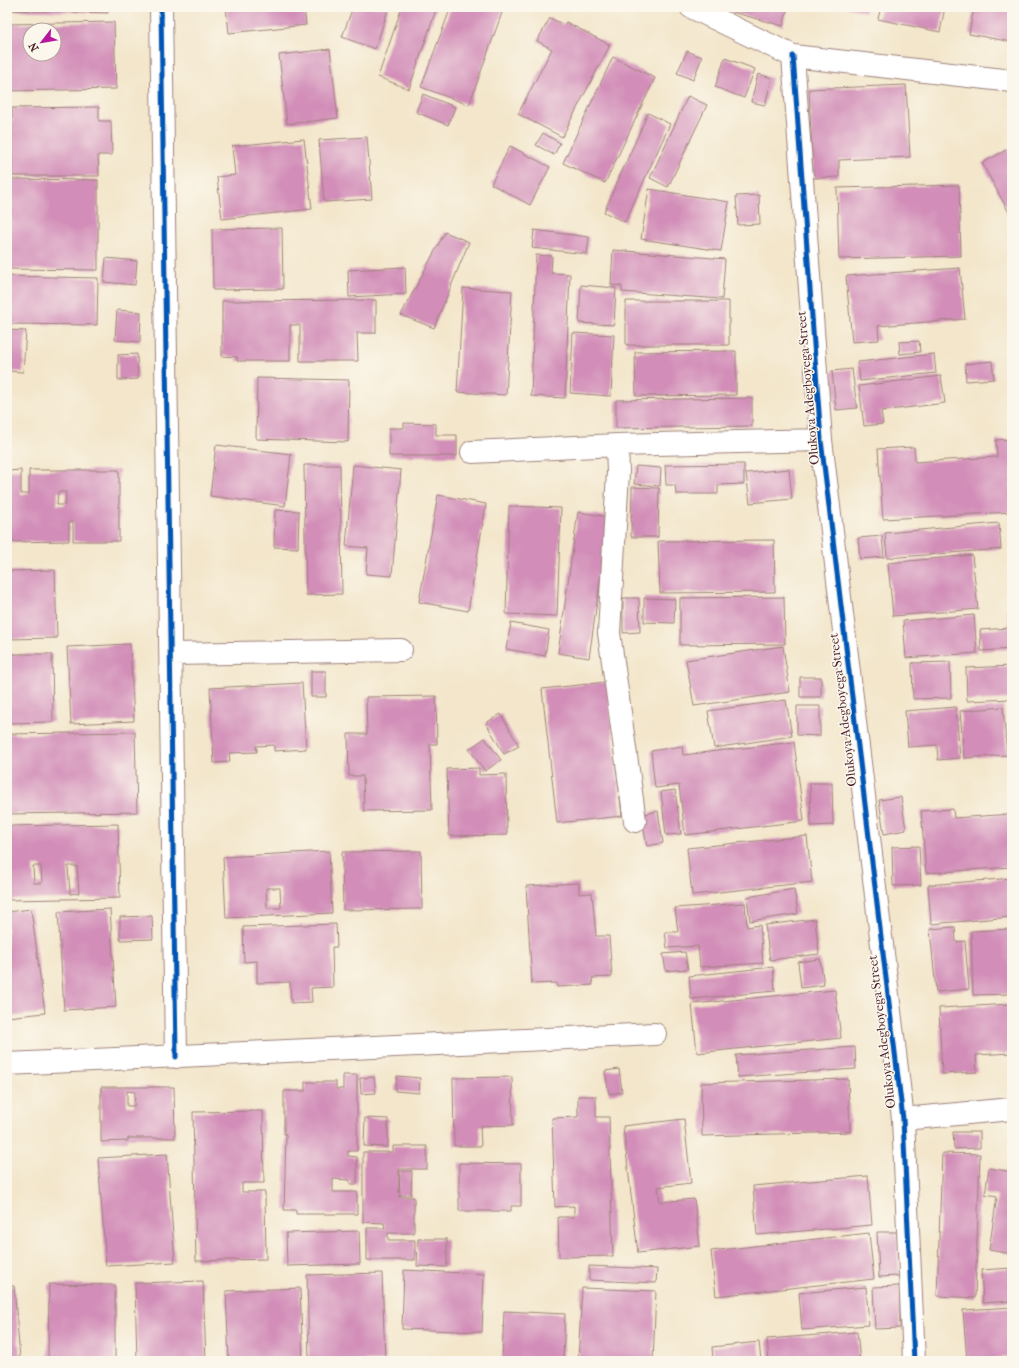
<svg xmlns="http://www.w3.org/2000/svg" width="1019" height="1368" viewBox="0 0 1019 1368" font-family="'IM FELL French Canon',serif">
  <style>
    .building { fill: #d28db8; fill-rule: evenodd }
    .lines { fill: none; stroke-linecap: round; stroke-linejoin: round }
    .street-casing { stroke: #9e827b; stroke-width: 24 }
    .street { stroke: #fff; stroke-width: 22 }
    .cycleway-casing { stroke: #fbf7ec; stroke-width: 8 }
    .cycleway { stroke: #0057b8; stroke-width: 5 }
    .labels { text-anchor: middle; stroke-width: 3; stroke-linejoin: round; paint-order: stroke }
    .street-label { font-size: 13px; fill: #4a1f2b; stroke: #fbf7ec }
  </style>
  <rect width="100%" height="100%" fill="#fbf7ec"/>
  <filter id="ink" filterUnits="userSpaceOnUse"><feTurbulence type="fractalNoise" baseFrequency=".025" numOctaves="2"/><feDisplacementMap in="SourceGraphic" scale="8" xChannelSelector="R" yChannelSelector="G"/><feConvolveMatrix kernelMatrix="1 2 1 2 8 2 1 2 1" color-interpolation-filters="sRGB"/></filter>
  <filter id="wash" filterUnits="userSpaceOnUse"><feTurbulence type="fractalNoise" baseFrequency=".012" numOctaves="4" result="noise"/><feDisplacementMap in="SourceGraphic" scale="16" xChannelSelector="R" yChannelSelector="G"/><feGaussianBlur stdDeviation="0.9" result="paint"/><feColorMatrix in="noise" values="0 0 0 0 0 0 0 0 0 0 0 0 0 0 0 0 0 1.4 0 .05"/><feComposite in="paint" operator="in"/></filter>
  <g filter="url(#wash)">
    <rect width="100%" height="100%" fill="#f3e6cb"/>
    <g id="blocks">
      <path class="building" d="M7,7H108V13L7,10Z
        M226,7H304L306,25L229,33Z
        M353,7H389L375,49L342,37Z
        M402,7H437L409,89L378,77Z
        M451,7H504L469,105L421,87Z
        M733,7H788L783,26L732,12Z
        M846,7H866L865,12Z
        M881,7H945L940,32L878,19Z
        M974,7H1012V42L969,34Z
        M550,18L564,25L566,22L610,45L562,137L518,114L552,49L537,41Z
        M114,22L116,89L7,91V24ZM30,30H54V54H30Z
        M330,49L338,118L287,124L279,55Z
        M687,51L702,57L693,80L677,73Z
        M613,57L655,78L605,183L563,163Z
        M725,58L755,69L744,98L715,87Z
        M758,74L772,78L765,105L751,102Z
        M906,85L910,157L839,160V177L813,178L809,89Z
        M423,94L455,107L448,125L416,112Z
        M688,96L707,105L668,187L650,178Z
        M99,107V121H111L112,155H98L99,176H12V108Z
        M648,113L670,124L625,222L604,212Z
        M543,133L560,143L554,155L536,145Z
        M367,137L372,199L324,202L319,140Z
        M304,139L312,209L222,219L217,177L235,175L232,146Z
        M510,146L550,167L530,205L491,184Z
        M1008,149L1012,156V218L982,163Z
        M7,179L98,180V270L7,269Z
        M959,185L961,256L839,259L837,188Z
        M649,189L729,202L721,251L641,239Z
        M759,195L760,224L738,225L736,196Z
        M282,228L283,289L213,290L212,229Z
        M534,230L589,237L587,254L532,248Z
        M445,232L469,242L434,328L401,315Z
        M613,250L725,259L722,299L622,292V286L611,285Z
        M536,255L552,256L551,273L570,274L565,398L531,396Z
        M106,258L137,261L135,285L104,282Z
        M405,267L406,294L349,297L348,270Z
        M960,268L965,319L878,326L879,340L852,342L846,276Z
        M7,276L98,278L97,325L7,324Z
        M581,285L616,288L614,325L579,323Z
        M463,288L512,291L506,395L457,392Z
        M376,300V333H357L358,361H300V325H290V361H237V357L222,356V301Z
        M626,301H729V345H626Z
        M117,310L141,312L140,342L115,340Z
        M7,330L26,331L23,372L7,371Z
        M573,333L614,335L611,396L570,393Z
        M919,341L920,352L900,354L899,342Z
        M736,351V395L636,396L635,352Z
        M137,354L138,379L118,380V355Z
        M934,354L936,373L860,381L858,362Z
        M992,361L994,379L966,381L965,364Z
        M852,369L857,408L836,410L832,371Z
        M941,376L945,403L881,411L883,424L864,426L859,386Z
        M257,378L349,380L348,442L256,439Z
        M752,398V426L616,428V400Z
        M404,423L436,424V435H457V456H389V428H404Z
        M1012,439V512L883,519L878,449L914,447L915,462L997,457L996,440Z
        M216,445L291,454L285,506L210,496Z
        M744,464V484L718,485V494H676L675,485H666L665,465Z
        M304,465H340L342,594L306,595Z
        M353,465L401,470L392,576L366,574L368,548L346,546Z
        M636,466L661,468L660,486L634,484Z
        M789,469L792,499L750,503L746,473Z
        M21,470V494H29V470H119V541H73V522H69V541L7,542V471ZM58,492H66L65,505H57Z
        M632,487L659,488L658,537H631Z
        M438,495L486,504L468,611L419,602Z
        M509,506L561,508L557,616L506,614Z
        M275,510L299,511L298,548L274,547Z
        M578,512L609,517L589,658L558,653Z
        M999,523L1001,549L887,558L885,533Z
        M882,536L884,557L860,559L858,538Z
        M774,540L775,592L660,593L658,541Z
        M972,555L978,609L893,616L888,563Z
        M55,570L57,638L7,639V571Z
        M784,597L785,644L680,645V598Z
        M623,598H639L640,632L623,633Z
        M644,598L675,599L674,623L644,622Z
        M1008,614H1012V649L981,651L980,630L1009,628Z
        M974,615L977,653L906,658L903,621Z
        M511,623L549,630L545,656L506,649Z
        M130,644L134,721L71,724L67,647Z
        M783,646L790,692L694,706L686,660Z
        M7,654H52L53,722L7,723Z
        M950,662L951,698L913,699L912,663Z
        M1012,666V699L967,701L966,668Z
        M311,671H326V697H311Z
        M800,677H821V697H800Z
        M607,682L622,816L557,823L542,689Z
        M302,683L306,749L274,751V745L256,746L257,752L229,753L230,762L214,763L210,688Z
        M436,696L437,744H430L432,810L364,811L363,776H349L348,734H367L366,697Z
        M786,700L792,736L714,748L708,711Z
        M797,706H820V736L797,735Z
        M956,707L960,758L938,760L937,745L908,747L905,711Z
        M1003,707L1007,755L964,758L960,711Z
        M501,714L519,746L504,754L486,723Z
        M135,732L137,812L7,814V734Z
        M485,738L501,760L485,771L469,749Z
        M794,742L804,821L685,835L679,785L655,788L651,751L682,746L683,755Z
        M479,768V775L506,774L507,835L449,836L447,769Z
        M810,783H832L833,825L811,826Z
        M675,790L681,834L666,835L661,792Z
        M901,797L906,830L884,834L879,800Z
        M953,809L954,818L1012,814V867L926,873L921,811Z
        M658,811L663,843L647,846L641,815Z
        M118,824L120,898L7,900V826ZM33,866H41L42,883H34ZM68,866H77L79,893L70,894Z
        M807,836L812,882L692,895L687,848Z
        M919,846L921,885L893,886L892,847Z
        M329,851L332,913L226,918L223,857ZM266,888H280L281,908H267Z
        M421,851L422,909L343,910L342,852Z
        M1012,878V917L931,924L928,885Z
        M579,883V894L592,893L596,936H609L612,977L592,978L593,985L557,987V983L532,984L526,886Z
        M794,889L798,914L750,921L747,897Z
        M745,903L747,927L760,925L763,963L700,967L698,946L667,948L665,932H678L675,908Z
        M31,909L45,1013L7,1017V912Z
        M110,909L116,1007L64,1010L58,912Z
        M152,916L153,939L120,940V917Z
        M815,919L819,954L770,960L765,925Z
        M336,924L337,947H332L333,987L311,988L312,1002L291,1003L290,982L257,983V961L244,962L243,927Z
        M955,927L956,942L965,941L969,989L936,992L930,929Z
        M1012,929V994L973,995L971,931Z
        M685,952L688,969L666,971L663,954Z
        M820,959L824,985L801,988L798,962Z
        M773,967L775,991L691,999L689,976Z
        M835,990L841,1038L697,1053L692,1004Z
        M1012,1004V1053L976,1055L977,1072L942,1074L939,1008Z
        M855,1047L856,1069L738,1077L736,1055Z
        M619,1069L622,1092L609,1094L605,1071Z
        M343,1075H357V1151H348V1156L357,1157V1184H350V1180L333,1179V1192H357V1214H296V1210H284L286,1134H284V1091H305V1082H336V1089H343Z
        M397,1076L420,1078L419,1093L395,1091Z
        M374,1077L376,1093L361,1094L360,1078Z
        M512,1077L513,1125L480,1126L481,1146H454L453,1078Z
        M848,1079L850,1132L702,1136L701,1083Z
        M101,1087H174L175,1138H128V1141L101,1142ZM127,1091L135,1092L134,1106H127Z
        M578,1096H596V1117H609L613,1256L559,1257L558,1217H574V1206L555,1207L552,1118L578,1117Z
        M263,1111L264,1183H242V1192H265L266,1259L196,1261L193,1112Z
        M365,1118L388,1119V1147L364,1146Z
        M684,1119L691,1183L658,1187L660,1202L694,1199L700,1246L638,1253L623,1126Z
        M953,1132H980V1148L954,1149Z
        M393,1146H427V1169H399V1193L400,1171H412L411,1195H399V1197H414V1233H388V1240H415V1260H367V1228H385L384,1223L363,1222V1152H393Z
        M942,1153L980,1154L975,1298L937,1296Z
        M167,1154L175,1262L106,1266L98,1158Z
        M459,1163L521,1164V1206H511V1211H459Z
        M989,1168L1012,1172V1254L989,1250L997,1196L985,1194Z
        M868,1176L872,1225L757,1235L753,1186Z
        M359,1231L360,1264L287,1266L286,1233Z
        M877,1232H897L899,1276L879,1277Z
        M869,1233L874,1279L716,1296L711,1251Z
        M418,1239H447V1267L417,1266Z
        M589,1266L657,1269L656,1283L589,1280Z
        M1012,1268V1301L983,1303L981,1270Z
        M404,1270L484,1274L482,1332L402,1329Z
        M382,1273L385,1361H309L307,1275Z
        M203,1281L206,1361H137L135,1283Z
        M49,1284L115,1285V1361H48Z
        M7,1286H14L20,1358L7,1359Z
        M900,1286V1328L875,1329L873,1287Z
        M866,1287L869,1325L802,1330L799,1293Z
        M300,1288L303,1361H229L226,1291Z
        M582,1288L656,1291L653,1361H578Z
        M1012,1307V1357L994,1358V1361H967L963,1310Z
        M504,1311L565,1314L563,1361H502Z
        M857,1332L860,1361H769L767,1339Z
        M759,1342L761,1361H713L712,1347Z"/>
    </g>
  </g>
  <g filter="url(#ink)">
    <use href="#blocks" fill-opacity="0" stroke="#9e827b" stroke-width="1"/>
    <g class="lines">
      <g class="street-casing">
        <path id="street" d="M161,7L176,1057
          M691,7L793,56L1012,81
          M793,56L821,440L903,1119L914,1361
          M617,445L618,472L609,633L635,821
          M472,452L617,445L821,440
          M172,654L401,650
          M7,1064L655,1034
          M903,1119L1012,1109"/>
      </g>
      <use href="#street" class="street"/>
      <g class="cycleway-casing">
        <path id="cycleway" d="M161,7L176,1057
          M793,56L821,440L903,1119L914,1361"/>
      </g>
      <use href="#cycleway" class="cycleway"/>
    </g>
  </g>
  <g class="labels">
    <g class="street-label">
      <text transform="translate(807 388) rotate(-95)" y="5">Olukoya Adegboyega Street</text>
      <text transform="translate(842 710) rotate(-97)" y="5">Olukoya Adegboyega Street</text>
      <text transform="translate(881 1032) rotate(-97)" y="5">Olukoya Adegboyega Street</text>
    </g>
  </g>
  <rect width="1019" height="1368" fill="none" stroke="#fbf7ec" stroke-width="24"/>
  <g transform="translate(42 42) rotate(239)"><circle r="19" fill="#fbf7ec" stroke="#b4a19f"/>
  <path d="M0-3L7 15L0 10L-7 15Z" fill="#b5179e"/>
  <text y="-6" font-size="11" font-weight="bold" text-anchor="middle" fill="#4a1f2b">N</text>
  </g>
</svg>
